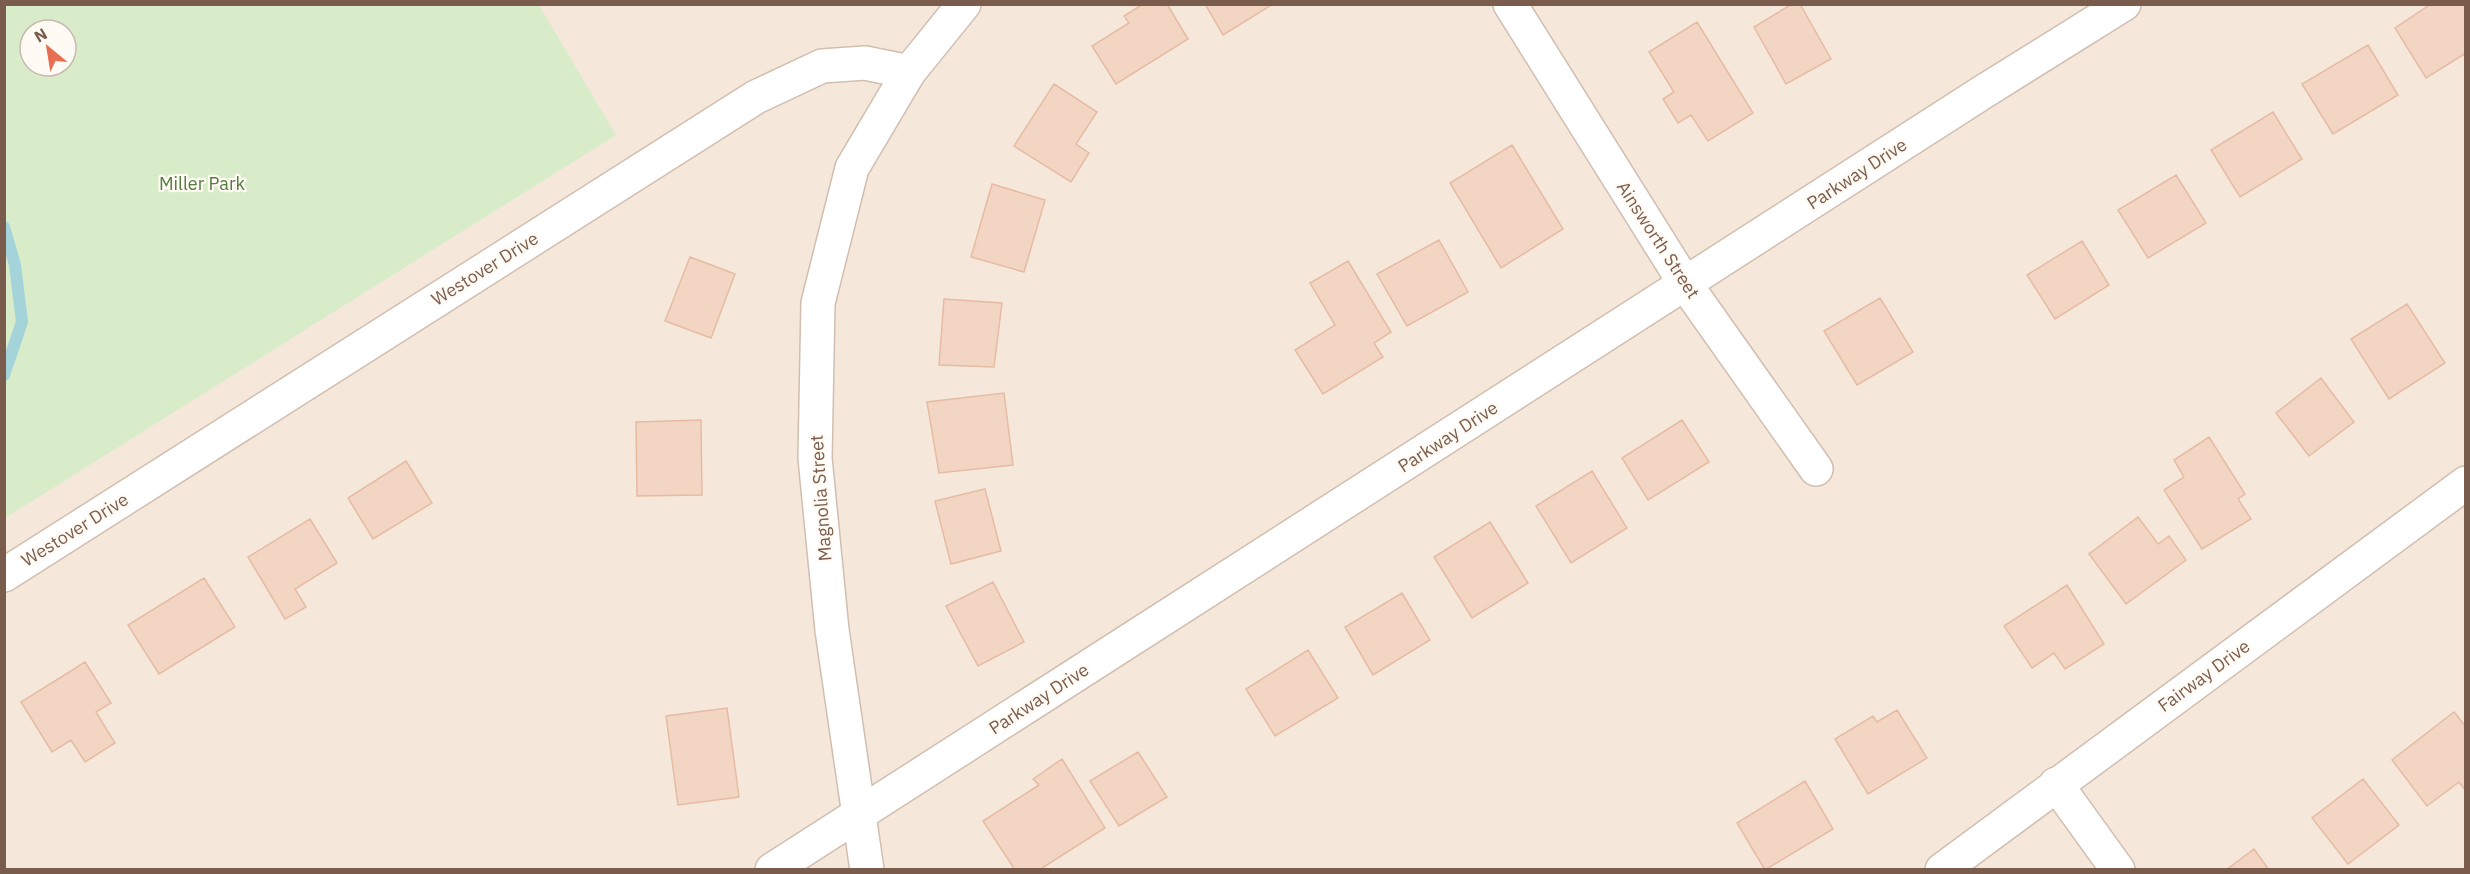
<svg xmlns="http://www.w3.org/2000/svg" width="2470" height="874" viewBox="0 0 2470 874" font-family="'IBM Plex Sans',sans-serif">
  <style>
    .residential { fill: #f5e8da; fill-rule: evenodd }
    .green { fill: #d8ecc9; fill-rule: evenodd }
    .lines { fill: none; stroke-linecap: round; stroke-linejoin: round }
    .stream { stroke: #a5d3da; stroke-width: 12 }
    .building { fill: #f3d5c3; stroke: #e6bba3; stroke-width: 1.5 }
    .minor-casing { stroke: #d1beb0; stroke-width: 36 }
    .minor { stroke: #fff; stroke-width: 33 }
    .labels { text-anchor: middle; stroke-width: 4.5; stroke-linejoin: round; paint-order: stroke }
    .street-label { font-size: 18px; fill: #7a5c4d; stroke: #fffaf3 }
    .park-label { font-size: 18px; fill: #537a41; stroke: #fffaf3 }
  </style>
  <rect width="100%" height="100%" fill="#fdf6ec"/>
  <path class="residential" d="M5,5H2465V869H5ZM30,30H66V66H30Z"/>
  <path class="green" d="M5,4L539,5L616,135L5,518ZM30,30H66V66H30Z"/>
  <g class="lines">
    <path class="stream" d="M4,227L15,265L22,322L4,375"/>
  </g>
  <path class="building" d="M1143,4H1167L1188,39L1116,84L1092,46L1129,23L1124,16Z
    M1205,4H1273L1223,35Z
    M1792,4H1800L1831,59L1786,84L1754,27Z
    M2431,4H2466V53L2426,78L2395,28Z
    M1697,22L1753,113L1708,141L1691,115L1678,123L1663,99L1674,92L1649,52Z
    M2368,45L2398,95L2333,134L2302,84Z
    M1054,84L1097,112L1076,144L1089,153L1071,182L1014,146Z
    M2273,112L2302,159L2240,197L2211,150Z
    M1512,145L1563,229L1501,268L1450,183Z
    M2176,175L2206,223L2148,258L2118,210Z
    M992,184L1045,200L1024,272L971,257Z
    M1439,240L1468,292L1407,326L1377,274Z
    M2082,241L2109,285L2055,319L2027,275Z
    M690,257L735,274L711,338L665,321Z
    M1348,261L1391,332L1374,343L1383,357L1323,394L1295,350L1335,325L1310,283Z
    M1880,298L1913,352L1857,385L1824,331Z
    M944,299L1002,303L994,367L939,365Z
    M2407,304L2445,363L2389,399L2351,339Z
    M2321,378L2354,422L2309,456L2276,413Z
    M1004,393L1013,465L939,473L927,402Z
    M701,420L702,495L637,496L636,422Z
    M1682,420L1709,462L1648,500L1622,458Z
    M2209,437L2245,494L2238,499L2251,519L2202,549L2164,490L2184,477L2174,460Z
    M406,461L432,503L373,539L348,498Z
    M1592,471L1627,528L1571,563L1536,506Z
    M985,489L1001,551L951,564L935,501Z
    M2138,517L2158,544L2169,536L2186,560L2126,604L2089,554Z
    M310,519L337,563L295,589L306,607L285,619L248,557Z
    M1490,522L1528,583L1472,618L1434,557Z
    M204,578L235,627L159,674L128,625Z
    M993,582L1024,642L978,666L946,606Z
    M2067,585L2104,644L2065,669L2054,653L2032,668L2004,626Z
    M1402,593L1430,640L1373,675L1345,627Z
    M1308,650L1338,698L1275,736L1246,689Z
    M85,662L111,703L96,712L115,743L85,762L71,740L52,752L21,702Z
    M727,708L739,797L678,805L666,716Z
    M1897,710L1927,758L1868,794L1835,739L1873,716L1877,722Z
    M2454,712L2466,727V791L2459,782L2427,806L2392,760Z
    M1138,752L1167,797L1119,826L1090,781Z
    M1062,759L1105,828L1039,870H1015L983,821L1039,785L1033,779Z
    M2363,779L2399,825L2348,864L2312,818Z
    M1805,781L1833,829L1765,870L1737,823Z
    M2254,849L2269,870H2226Z"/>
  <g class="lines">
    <g class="minor-casing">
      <path id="minor" d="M1510,4L1686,285L1816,469
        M4,575L756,97L822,66L865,63L909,72
        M2056,784L2118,870
        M772,870L1983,92L2124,4
        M867,870L832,630L815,458L818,303L852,168L909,72L964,4
        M1942,870L2466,483"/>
    </g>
    <use href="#minor" class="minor"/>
  </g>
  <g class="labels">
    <g class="street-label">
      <text transform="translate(1857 174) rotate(-33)" y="6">Parkway Drive</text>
      <text transform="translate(1658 240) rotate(57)" y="6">Ainsworth Street</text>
      <text transform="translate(485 269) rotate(-32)" y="6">Westover Drive</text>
      <text transform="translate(1448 437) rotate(-33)" y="6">Parkway Drive</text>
      <text transform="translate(821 498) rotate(-94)" y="6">Magnolia Street</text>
      <text transform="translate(75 530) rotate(-32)" y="6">Westover Drive</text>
      <text transform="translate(2204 676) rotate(-36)" y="6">Fairway Drive</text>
      <text transform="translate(1039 699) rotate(-33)" y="6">Parkway Drive</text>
    </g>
    <g class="park-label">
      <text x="202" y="190">Miller Park</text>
    </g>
  </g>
  <rect width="2470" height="874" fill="none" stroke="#7a5c4d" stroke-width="12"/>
  <g transform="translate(48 48) rotate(330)"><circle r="28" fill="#fffaf3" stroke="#cabbb1" stroke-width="1.5"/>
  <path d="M0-4.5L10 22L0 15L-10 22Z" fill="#e76f51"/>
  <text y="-9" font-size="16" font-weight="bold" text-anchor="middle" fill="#7a5c4d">N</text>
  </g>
</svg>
